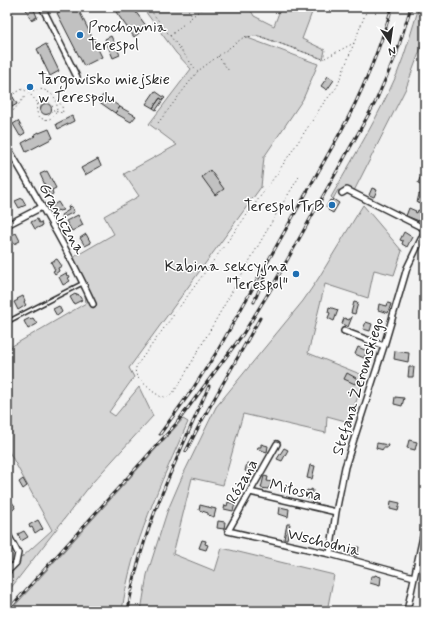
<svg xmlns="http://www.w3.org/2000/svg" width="432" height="618" viewBox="0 0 432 618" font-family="Mynerve,sans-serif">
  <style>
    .green { fill: #d5d5d5; stroke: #808080 }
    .building { fill: #c1c1c1; stroke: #2b2b2b }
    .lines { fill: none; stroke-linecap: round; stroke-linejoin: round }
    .service-casing { stroke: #2b2b2b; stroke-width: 5.5 }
    .minor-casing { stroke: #2b2b2b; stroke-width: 8 }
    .path { stroke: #2b2b2b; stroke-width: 1; stroke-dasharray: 1 3; stroke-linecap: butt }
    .service { stroke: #fff; stroke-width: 2.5 }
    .minor { stroke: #fff; stroke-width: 5 }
    .rail-casing { stroke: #2b2b2b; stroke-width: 3 }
    .rail { stroke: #fff; stroke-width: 1.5; stroke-dasharray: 4.5; stroke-linecap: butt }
    .poi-dot { fill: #1f6fb2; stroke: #fff; stroke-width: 1.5 }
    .labels { text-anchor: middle; stroke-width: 3; stroke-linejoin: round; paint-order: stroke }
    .poi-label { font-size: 16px; fill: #2b2b2b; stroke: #fff; text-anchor: start }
    .street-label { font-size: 16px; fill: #2b2b2b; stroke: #fff }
  </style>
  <rect width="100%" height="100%" fill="#f2f2f2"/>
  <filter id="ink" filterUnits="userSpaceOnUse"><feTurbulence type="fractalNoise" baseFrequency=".025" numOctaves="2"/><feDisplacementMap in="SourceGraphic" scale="8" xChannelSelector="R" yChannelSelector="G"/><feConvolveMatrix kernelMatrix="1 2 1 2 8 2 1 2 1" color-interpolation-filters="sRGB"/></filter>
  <g filter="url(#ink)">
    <path class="green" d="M142,7H249L254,16L274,26L281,7H314L302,39L325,50L323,59L259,36L245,37L318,64L303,99L264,157L261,187L129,368L134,377L109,412L115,416L139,387L153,416L92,483L7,593V567L21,558L52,530L7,448V349L86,303L83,283L74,257L114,234L104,216L139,196L124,174L177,145L149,124L191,69L176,53Z
      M419,7H425V37L406,88L354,191L344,187L342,191L338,190L333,199L331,197C354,157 378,117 397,74C406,52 412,29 419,7Z
      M363,205L402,251L394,275L374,270L368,298L325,284L308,353L365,376L349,422L327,416L326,433L243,414L223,485L192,478L173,554L215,571L222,548L334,575L327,611H141L147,575L167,512L182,477L216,407L303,301L318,279Z
      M183,419L188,422C161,483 131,545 122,611H10Z"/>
    <path class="building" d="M25,7H33L37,17L31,20Z
      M70,7H77L102,57L84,66L57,13Z
      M123,7H132L147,27L134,37L116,12Z
      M111,36L120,55L113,58L105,39Z
      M46,44L59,71L50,76L37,49Z
      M328,76L334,80L327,90L321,86Z
      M155,91L165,98L163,100L160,98L153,108L146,104Z
      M103,95L120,107L115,113L98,101Z
      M13,97L17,104L7,110V100Z
      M160,98L163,100L156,110L153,108Z
      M40.5 109a5.5 5.5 0 1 1 11 0a5.5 5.5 0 1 1-11 0Z
      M120,107L136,116L131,122L115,113Z
      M72,116L74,121L58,129L56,124Z
      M18,121L25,133L20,136L13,124Z
      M49,129L53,138L26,152L22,143L35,136L34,135L39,132V133Z
      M98,159L101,166L85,175L81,168Z
      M210,170L224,189L215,195L202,177Z
      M47,171L56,188L52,190L53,194L50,196L40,174Z
      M420,178L425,179V187L420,185V184L418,183Z
      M372,188L377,190L374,197L369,195Z
      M419,194L425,196L424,199H425V205L417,203Z
      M22,198L26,205L19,208L15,201Z
      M333,199L339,203L333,213L328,210L329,208L326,207L330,200L332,201Z
      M58,202L63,210L59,211L58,210L55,212L52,206Z
      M71,206L74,212L62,218L61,215L69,210L68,207Z
      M409,208L416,211L415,212L417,213L418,210L421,211L420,214L422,215L419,221L406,216Z
      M78,215L83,225L72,231L66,221Z
      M37,219L39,223L41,222L42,226L35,229L31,222Z
      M404,232L412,237L407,247L402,244L403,241L400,240Z
      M16,233L20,241L14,244L10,236Z
      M86,234L91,243L85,246L80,238Z
      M57,259L62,266L58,268L59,271L55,274L53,271L55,270L51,262Z
      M66,273L67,276L69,275L70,277L68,278L70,281L63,285L59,277Z
      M75,294L76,295L78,294L82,300L74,304L70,297Z
      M23,296L25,301L24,302L26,305L18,310L14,302L18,300L17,299Z
      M354,302L358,303L355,314L351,313Z
      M388,303L391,304L388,313L378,310L379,304L387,306Z
      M59,306L62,312L57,316L53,309Z
      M329,307L338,310L334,321L328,318L330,313L328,312Z
      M351,317H352L348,327L342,324L344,318L349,320Z
      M30,318L31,319L33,318L37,324L28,329L24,321Z
      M366,322L372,324L370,331L363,329Z
      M358,347L367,351L364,358L355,354Z
      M395,351L409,353L408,362L394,359Z
      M409,367H414L413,377H408Z
      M347,373L358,379L355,384L344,379Z
      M395,397L404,398L402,406L394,404Z
      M409,440L417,442L415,450L407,448Z
      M377,443L388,445L387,448H383V450L376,448Z
      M261,444L268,446L267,452L257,449L258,447H261Z
      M284,448L288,450L282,461L277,459Z
      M247,463L254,465L253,473L245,471Z
      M310,465L315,466L312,479L307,478Z
      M264,476L268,477L267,481L272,482L271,487H269L268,489L261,488Z
      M23,479L27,486L23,489L19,482Z
      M311,489L313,490L311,499L305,497L307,490L311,491Z
      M11,501L15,506H14L15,508L9,513L7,511V504Z
      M391,501L400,503L398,511L390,509Z
      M228,502L235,504L233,511L224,509L225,505L227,506Z
      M200,505L216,509L214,517L208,515V513L199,510Z
      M280,507L289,509L288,517L279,514Z
      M38,520L43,529L42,530L41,529L35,533L32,527L30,528L29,525Z
      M218,521L225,522L224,529L217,528Z
      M287,524H290L287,539H284Z
      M24,531L28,537L21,541L18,534Z
      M202,540L206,541L205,544L208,545L206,550L199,548Z
      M355,547H359L357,556L350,555L351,548L355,549Z
      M375,575L381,577L380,586L370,583L371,576H375Z"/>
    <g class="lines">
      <g class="service-casing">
        <path id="service" d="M7,322L83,283"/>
      </g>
      <g class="minor-casing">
        <path id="minor" d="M42,7L77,77
          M7,146C37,198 68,250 93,304
          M342,193L347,190L425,229
          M7,225L42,207
          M344,331L384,346
          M277,444L228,531L330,554L414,577
          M250,492L336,512
          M7,533L18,553L16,563L7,572
          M330,554L336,512L345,467L384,346L407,268L425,231
          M407,611L425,527"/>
      </g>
      <path class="path" d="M148,7L197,71
        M186,7L192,15
        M170,36L193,16L204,7
        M218,56L229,71
        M7,97L23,89L29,93L38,103C37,106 36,109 37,112C40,124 57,121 57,107C57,100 54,95 48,92C41,87 34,90 27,94L14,110L7,113
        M38,104L48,102L52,105L54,111L63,113L62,106L57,100
        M158,123L198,71L244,37L259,36L323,59L354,43
        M299,177L278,211L181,381L173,393L167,397H161L152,391L137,377L135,370L137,365L276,175L314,118L322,105L337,87L368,7"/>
      <use href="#service" class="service"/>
      <use href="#minor" class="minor"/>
      <g class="rail-casing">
        <path id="rail" d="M254,302L265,276
          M160,434L192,390L218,350L340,133C362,93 379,51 392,7
          M186,451L200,424L260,318
          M7,611L176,424L243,334L271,289L375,103L396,55L411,7
          M128,611C140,531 177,459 209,386"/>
      </g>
      <use href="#rail" class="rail"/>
    </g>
  </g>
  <g class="poi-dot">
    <circle cx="80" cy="35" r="4"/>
    <circle cx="30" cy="87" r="4"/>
    <circle cx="332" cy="205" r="4"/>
    <circle cx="296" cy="274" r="4"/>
  </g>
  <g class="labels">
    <g class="poi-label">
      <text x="88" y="32">Prochownia<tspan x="88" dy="18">Terespol</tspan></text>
      <text x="38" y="84">Targowisko miejskie<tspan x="38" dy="18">w Terespolu</tspan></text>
      <text x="324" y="211" text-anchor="end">Terespol TrB</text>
      <text x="288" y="271" text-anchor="end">Kabina sekcyjna<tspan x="288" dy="18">"Terespol"</tspan></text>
    </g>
    <g class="street-label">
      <text transform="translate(63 218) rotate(61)" y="6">Graniczna</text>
      <text transform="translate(357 386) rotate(-73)" y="6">Stefana Żeromskiego</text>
      <text transform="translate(241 481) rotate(-61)" y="6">Różana</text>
      <text transform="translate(296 489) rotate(13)" y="6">Miłosna</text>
      <text transform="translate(324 541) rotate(14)" y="6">Wschodnia</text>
    </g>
  </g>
  <rect width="432" height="618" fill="none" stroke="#fff" stroke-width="24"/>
  <rect x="12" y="12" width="408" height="594" fill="none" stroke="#2b2b2b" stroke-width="1.5" filter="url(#ink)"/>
  <g transform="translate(390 42) rotate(167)" stroke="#ffffff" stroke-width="3" paint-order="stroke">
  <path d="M0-3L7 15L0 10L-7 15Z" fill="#2b2b2b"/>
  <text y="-6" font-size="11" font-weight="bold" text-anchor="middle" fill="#2b2b2b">N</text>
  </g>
</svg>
